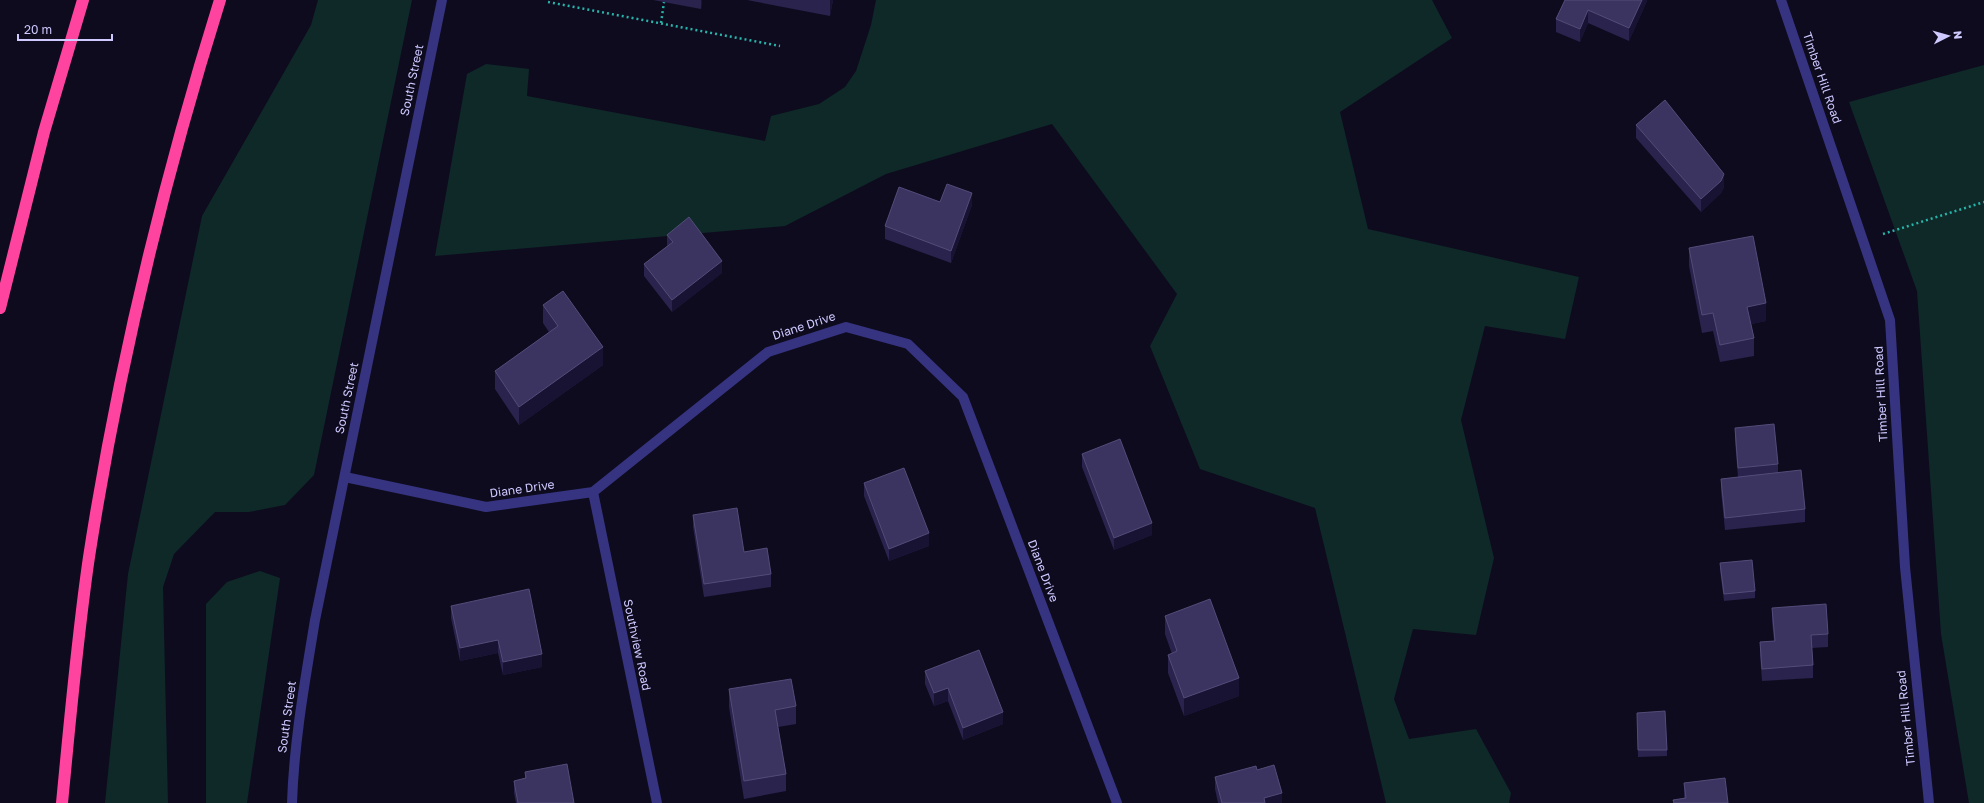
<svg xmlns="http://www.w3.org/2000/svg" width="1984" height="803" viewBox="0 0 1984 803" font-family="'Golos Text',sans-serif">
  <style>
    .green { fill: #0e2927 }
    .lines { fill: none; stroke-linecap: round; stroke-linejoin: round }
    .path { stroke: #28b4aa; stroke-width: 2.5; stroke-dasharray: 2 3; stroke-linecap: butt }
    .minor { stroke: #363480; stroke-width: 10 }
    .highway { stroke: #ff44a0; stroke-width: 12 }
    .wall { fill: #2a234d }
    .shaded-wall { fill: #181233 }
    .building { fill: #3c3460; stroke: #534c79 }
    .labels { text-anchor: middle; stroke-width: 3; stroke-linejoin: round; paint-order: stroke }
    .street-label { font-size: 12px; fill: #cec9ff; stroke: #0e0b1f }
  </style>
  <rect width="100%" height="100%" fill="#0e0b1f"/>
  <path class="green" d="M318,0H412L314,475L285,505L249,512H215L174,554L163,587L168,803H105L128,574L202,216L311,25Z
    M876,0H1432L1452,38L1340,112L1368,229L1579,277L1565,339L1485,326L1461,420L1494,558L1476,635L1413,629L1394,699L1409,739L1476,729L1511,793L1509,803H1386L1315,508L1200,469L1150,346L1177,294L1052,124L886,174L785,226L435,256L467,74L486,64L529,69L527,96L765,141L771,116L819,104L845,87L856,71L871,25Z
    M1984,65V803H1969L1941,634L1917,291L1849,102Z
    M260,571L280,578L247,803H206V604L227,582Z"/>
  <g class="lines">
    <path class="path" d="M548,2L780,46
      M661,23L664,2
      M1883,234L1984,202"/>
    <path class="minor" d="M1781,0L1890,320L1905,567L1929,803
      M345,477L486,507L593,492L768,352L846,327L908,344L963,397L1117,803
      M593,492L657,803
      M292,803C294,741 305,681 315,620L442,0"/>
    <path class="highway" d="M0,308L44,132L83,0
      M62,803C70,721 77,639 89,557C118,369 163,182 220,0"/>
  </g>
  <path class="wall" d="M653,0H702L701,9Z
    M747,0H833L830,16Z
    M1565,0H1647V1L1629,41L1588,23L1580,42L1556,32V19Z
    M1636,125L1724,187L1721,193L1701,212L1636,138Z
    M940,202L972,205L951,263L885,239V226Z
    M667,235L722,273L672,312L644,276V264L667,246Z
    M1689,248L1766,321L1751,324L1754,338V356L1720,362L1713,331L1702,333L1689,266Z
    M543,305L603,365L519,425L495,389V371L549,332L543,323Z
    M1735,428L1778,464V473L1805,509V522L1725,530L1721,491V479L1738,477L1735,441Z
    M1082,454L1152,535L1114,550L1082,467Z
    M864,483L929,546L889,561L864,496Z
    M693,515L744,552L771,574V587L704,597L693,527Z
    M1720,563L1755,591V598L1724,601L1720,570Z
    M451,606L542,667L503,675L498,653L460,661L451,618Z
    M1772,608L1828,634V647L1812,648L1813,665V678L1762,681L1760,655V642L1774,641L1772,621Z
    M1165,616L1239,696L1184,716L1168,673V655L1172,654L1165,634Z
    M925,671L1003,724L963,740L948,701L934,706L925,684Z
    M729,689L796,706V724L778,727L786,774V791L744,799L729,707Z
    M1637,713L1667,750V756L1638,757Z
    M525,772L574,803H516L514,793V781L525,778Z
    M1215,777L1282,803H1218L1215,789Z
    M1684,783L1728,803H1673V800L1684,798Z"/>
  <path class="shaded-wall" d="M701,0H702L701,9Z
    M830,0H833L830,16Z
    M1642,0H1647V1L1629,41V28Z
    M1588,10V23L1580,42V29Z
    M1724,174V187L1721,193L1701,212V199Z
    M972,193V205L951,263V251Z
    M722,261V273L672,312V300Z
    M1766,303V321L1747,325V307Z
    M603,347V365L519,425V407Z
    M1152,523V535L1114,550V538Z
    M929,533V546L889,561V549Z
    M498,640V653L460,661V648Z
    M542,654V667L503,675V662Z
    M1239,678V696L1184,716V698Z
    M948,688V701L934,706V693Z
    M1003,712V724L963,740V728Z
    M1282,793V803H1264V798Z"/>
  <path class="building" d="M1565,0H1642L1629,28L1588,10L1580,29L1556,19Z
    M1665,100L1724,174L1721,181L1701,199L1636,125Z
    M947,184L972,193L951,251L885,226L899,187L940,202Z
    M689,217L722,261L672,300L644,264L673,242L667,235Z
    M1753,236L1766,303L1747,307L1754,338L1720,345L1713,313L1702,315L1689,248Z
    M563,291L603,347L519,407L495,371L558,326L543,305Z
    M1774,424L1778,464L1738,468L1735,428Z
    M1120,439L1152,523L1114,538L1082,454Z
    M904,468L929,533L889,549L864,483Z
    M1801,470L1805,509L1725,518L1721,479Z
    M737,508L744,552L767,548L771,574L704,584L693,515Z
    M1752,560L1755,591L1724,594L1720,563Z
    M529,589L542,654L503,662L498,640L460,648L451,606Z
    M1210,599L1239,678L1184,698L1168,655L1177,651L1165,616Z
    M1826,604L1828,634L1811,635L1813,665L1762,669L1760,642L1775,641L1772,608Z
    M979,650L1003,712L963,728L948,688L934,693L925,671Z
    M791,679L796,706L775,710L786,774L744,781L729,689Z
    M1665,711L1667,750H1638L1637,713Z
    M567,764L574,803H518L514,781L526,778L525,772Z
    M1274,765L1282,793L1264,798L1265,803H1222L1215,777L1256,766L1257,770Z
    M1725,778L1728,803H1674L1673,800L1686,798L1684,783Z"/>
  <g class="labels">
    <g class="street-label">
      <text transform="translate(1822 78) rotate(71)" y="4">Timber Hill Road</text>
      <text transform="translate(412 80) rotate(-78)" y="4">South Street</text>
      <text transform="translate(804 326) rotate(-18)" y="4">Diane Drive</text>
      <text transform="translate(1881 394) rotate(-93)" y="4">Timber Hill Road</text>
      <text transform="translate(347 398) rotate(-78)" y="4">South Street</text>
      <text transform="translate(522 489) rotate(-8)" y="4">Diane Drive</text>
      <text transform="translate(1043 571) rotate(69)" y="4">Diane Drive</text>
      <text transform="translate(637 645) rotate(78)" y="4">Southview Road</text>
      <text transform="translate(287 717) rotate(-82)" y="4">South Street</text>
      <text transform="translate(1906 718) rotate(-96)" y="4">Timber Hill Road</text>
    </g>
  </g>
  <g transform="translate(1948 36) rotate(84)" stroke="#0e0b1f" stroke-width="3" paint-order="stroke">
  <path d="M0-3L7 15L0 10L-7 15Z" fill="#cec9ff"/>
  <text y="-6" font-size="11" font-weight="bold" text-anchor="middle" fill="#cec9ff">N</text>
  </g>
  <path d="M18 34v6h94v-6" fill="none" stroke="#cec9ff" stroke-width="2"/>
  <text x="24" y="34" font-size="12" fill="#cec9ff" stroke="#0e0b1f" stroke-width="3" paint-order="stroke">20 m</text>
</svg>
